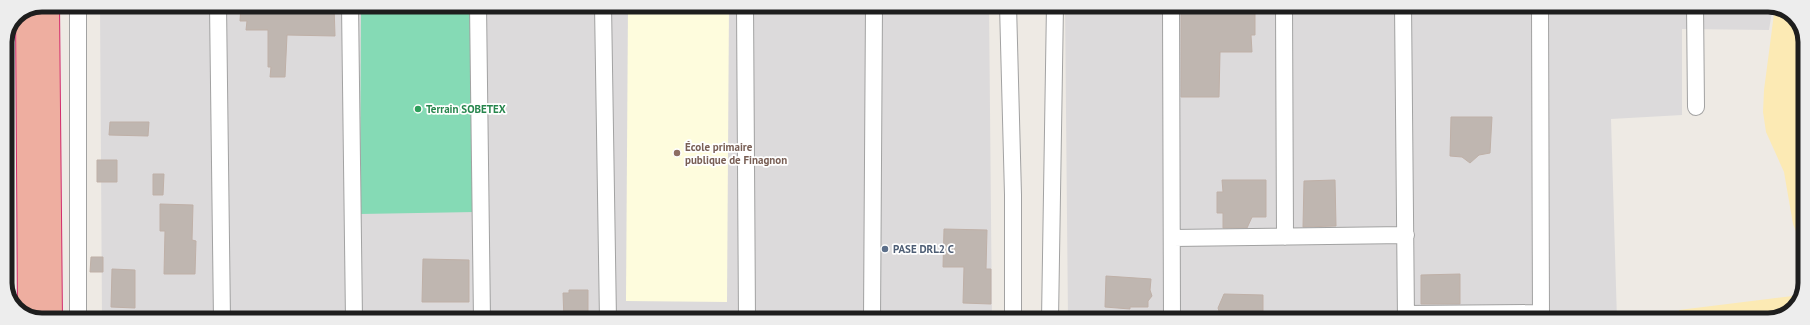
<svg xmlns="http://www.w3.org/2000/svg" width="1810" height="325" viewBox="0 0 1810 325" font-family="'PT Sans',sans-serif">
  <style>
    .residential { fill: #dcdadb }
    .education { fill: #fefcdd }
    .sand { fill: #fceab4 }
    .pitch { fill: #85dab5 }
    .building { fill: #bfb6b0; stroke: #bfb0a7 }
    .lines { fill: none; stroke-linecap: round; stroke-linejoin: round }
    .minor-casing { stroke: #a2a2a2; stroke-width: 18 }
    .trunk-casing { stroke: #d22b6c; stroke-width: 24 }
    .minor { stroke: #fff; stroke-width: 16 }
    .trunk { stroke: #eeaea0; stroke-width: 22 }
    .rail { stroke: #6c6c6c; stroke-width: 3; stroke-dasharray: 8 8; stroke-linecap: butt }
    .leisure-dot { fill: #2e9e5b; stroke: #fff; stroke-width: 1.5 }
    .education-dot { fill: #8d6e63; stroke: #fff; stroke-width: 1.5 }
    .service-dot { fill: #5c6f8a; stroke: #fff; stroke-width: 1.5 }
    .labels { text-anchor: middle; stroke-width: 3.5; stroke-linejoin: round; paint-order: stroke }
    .leisure-label { font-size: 11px; font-weight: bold; fill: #27864d; stroke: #fff; text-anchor: start }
    .education-label { font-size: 11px; font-weight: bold; fill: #785e54; stroke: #fff; text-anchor: start }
    .service-label { font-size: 11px; font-weight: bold; fill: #4e5e75; stroke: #fff; text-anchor: start }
    .rim { fill: none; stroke: #1e1e1e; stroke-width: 5 }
  </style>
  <rect width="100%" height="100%" fill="#eeeae4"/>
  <path class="residential" d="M100,5H989L992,320H102Z
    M1065,5H1773L1769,30L1682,29V115L1611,119L1617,320H1068Z"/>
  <path class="education" d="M628,5H729L727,302L626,301Z"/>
  <path class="sand" d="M1775,6L1794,16L1805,37V244L1800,241L1793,224L1784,172L1766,132L1763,112L1764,90Z
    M1801,295L1792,311L1768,320H1679V310Z"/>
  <path class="pitch" d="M361,5H478L475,212L360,214Z"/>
  <path class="building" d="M241,5H334L335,36L287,35L285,77H270L271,67H268V30H246L247,21H240Z
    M1221,5H1235V10H1255V35H1251L1252,52H1220L1219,97H1181V9L1221,10Z
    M1451,117H1492L1490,153L1479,155L1470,163L1462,157L1450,156Z
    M110,122H149L148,136L109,135Z
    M97,160H117V182H97Z
    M153,174H164L163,195H153Z
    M1222,180H1266V217H1252L1247,228H1223V213H1217V192H1223Z
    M1335,180L1336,226L1303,227L1304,181Z
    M160,204L193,205L192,240L196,241L195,274H164L165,231H160Z
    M944,229L987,230L986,269H991V304L963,303L964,267H943Z
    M91,257H103V272H90Z
    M423,259L469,260V302H422Z
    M112,269L135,270V308L111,307Z
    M1460,274V304H1421V275Z
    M1106,276L1151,279L1150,290L1152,296L1148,301V307H1130V309L1105,307Z
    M569,290H588V320H564L563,293H569Z
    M1224,294L1263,295V320H1222L1218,308Z"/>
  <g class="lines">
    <g class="minor-casing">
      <path id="minor" d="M78,5V320
        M218,5L222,320
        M350,5L354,320
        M478,5L482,320
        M603,5L608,320
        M745,5L747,320
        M1008,5L1013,195V320
        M1171,5L1172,320
        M1284,5L1285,237
        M1403,5L1406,320
        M1540,5L1541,320
        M1695,5L1696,107
        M1173,238L1406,235
        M1406,314L1541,313
        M872,320L874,5
        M1050,320L1055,5"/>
    </g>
    <g class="trunk-casing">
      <path id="trunk" d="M48,5L51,320
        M27,11L29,316"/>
    </g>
    <use href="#minor" class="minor"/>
    <use href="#trunk" class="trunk"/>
    <path class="rail" d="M8,34L11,300"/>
  </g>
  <circle class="leisure-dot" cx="418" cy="109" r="4"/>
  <circle class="education-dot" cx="677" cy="153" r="4"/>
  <circle class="service-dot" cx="885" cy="249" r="4"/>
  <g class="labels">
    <g class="leisure-label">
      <text x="426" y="113">Terrain SOBETEX</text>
    </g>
    <g class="education-label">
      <text x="685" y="151">École primaire<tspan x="685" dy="13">publique de Finagnon</tspan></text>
    </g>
    <g class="service-label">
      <text x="893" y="253">PASE DRL2 C</text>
    </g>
  </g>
  <path d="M0 0H1810V325H0ZM42 12H1768A30 30 0 0 1 1798 42V283A30 30 0 0 1 1768 313H42A30 30 0 0 1 12 283V42A30 30 0 0 1 42 12Z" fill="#ededed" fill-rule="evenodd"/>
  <path class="rim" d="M42 12H1768A30 30 0 0 1 1798 42V283A30 30 0 0 1 1768 313H42A30 30 0 0 1 12 283V42A30 30 0 0 1 42 12Z"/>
</svg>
